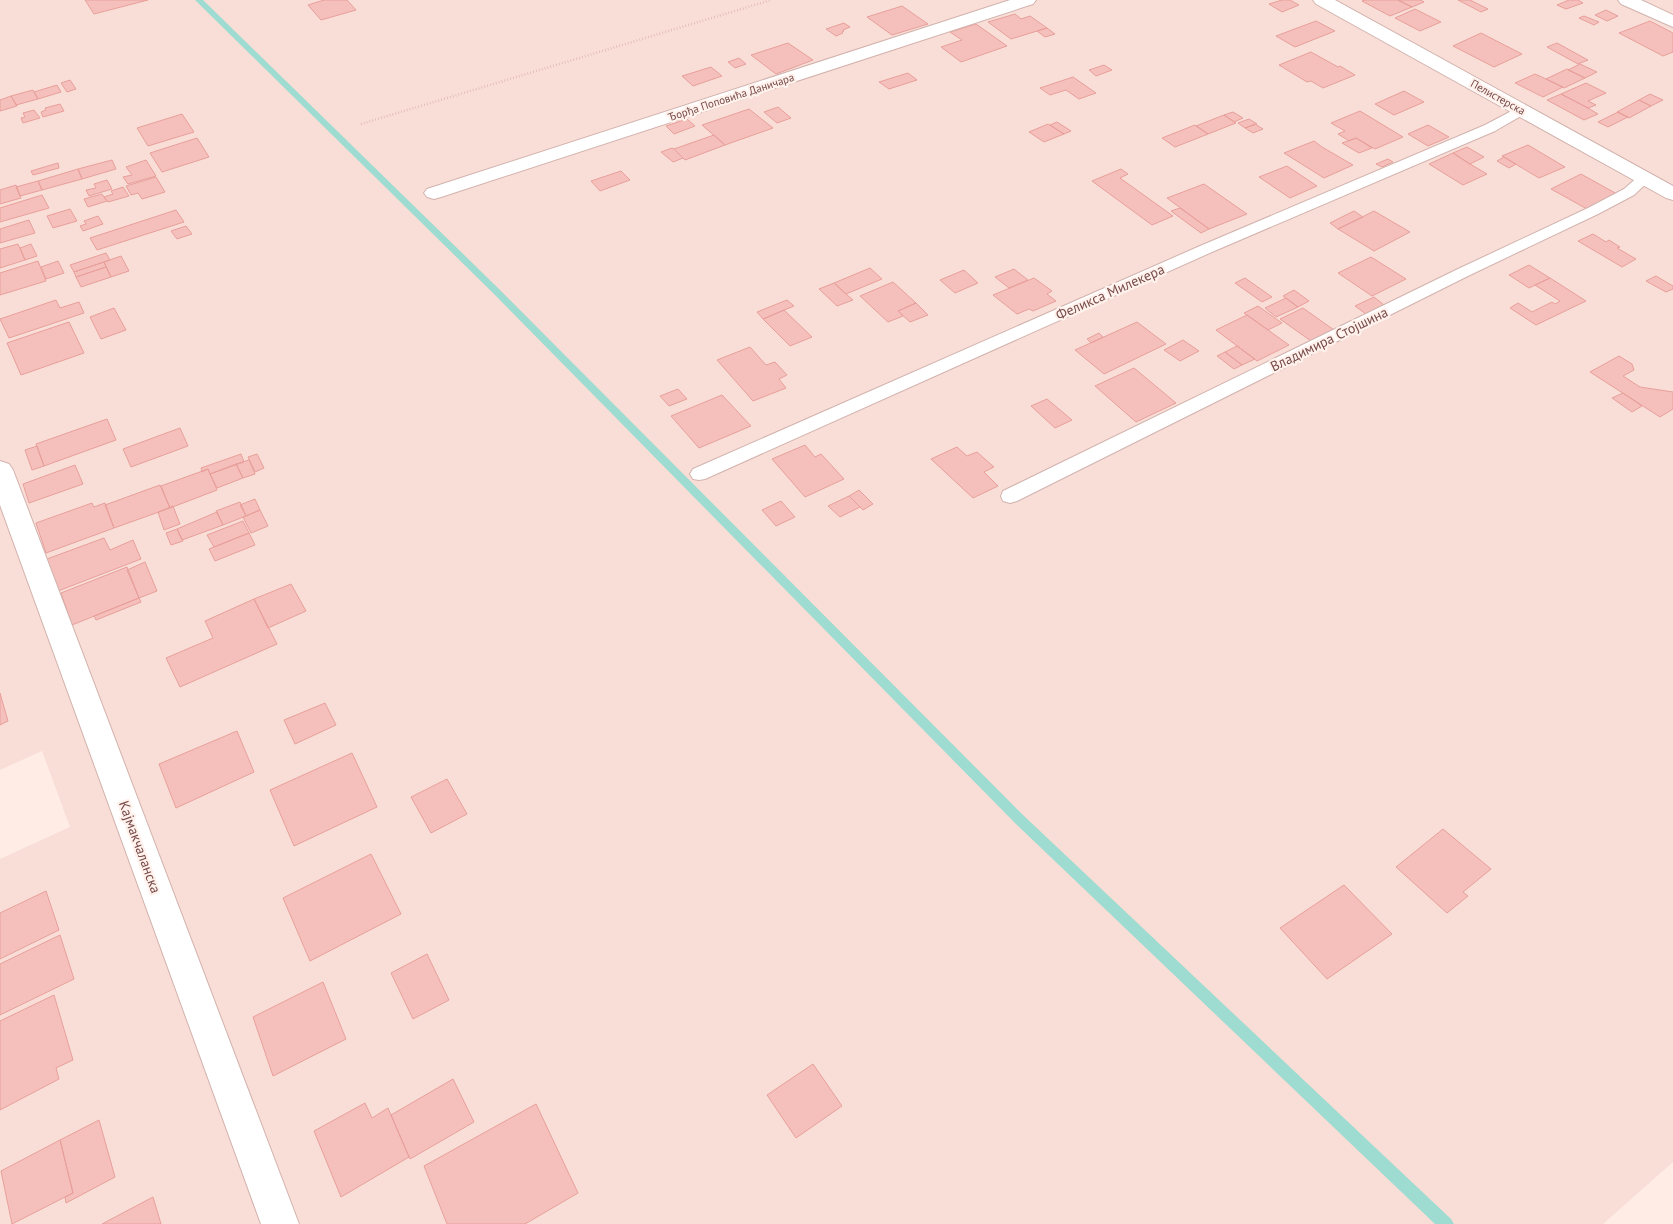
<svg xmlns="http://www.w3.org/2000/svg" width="1673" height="1224" viewBox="0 0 1673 1224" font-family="'PT Sans',sans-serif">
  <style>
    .residential { fill: #f8ded6 }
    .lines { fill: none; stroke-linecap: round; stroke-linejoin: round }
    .stream { fill: #9edbd1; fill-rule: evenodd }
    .building { fill: #f5c0bb; stroke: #e89f9b }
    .service-casing { stroke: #d2b2ad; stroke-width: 2 }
    .minor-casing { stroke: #d2b2ad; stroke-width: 2 }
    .path { stroke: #daa29e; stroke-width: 2.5; stroke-dasharray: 0.5 2.5; stroke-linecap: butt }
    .service { fill: #fff; fill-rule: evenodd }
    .minor { fill: #fff; fill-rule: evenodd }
    .labels { text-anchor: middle; stroke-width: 4.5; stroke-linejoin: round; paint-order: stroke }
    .far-street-label { font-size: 11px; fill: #784a48; stroke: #fff2ed }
    .street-label { font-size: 14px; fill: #784a48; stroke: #fff2ed }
  </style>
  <rect width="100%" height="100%" fill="#feece5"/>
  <path class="residential" d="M0,0H1673V1162L1603,1224H0V859L70,827L42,751L0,770Z"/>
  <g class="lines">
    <path class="stream" d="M195,0H203L499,289L1023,815L1451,1219L1454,1224H1435L1015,823L493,293Z"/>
  </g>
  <path class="building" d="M85,0H148L94,14Z
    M324,0H347L356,10L321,20L308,5Z
    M1282,0H1290L1299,5L1282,12L1269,4Z
    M1365,0H1398L1412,7L1390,16L1362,1Z
    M1398,0H1421L1424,2L1412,7Z
    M1458,0H1470L1488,9L1481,12Z
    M1569,0H1578L1583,3L1566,9L1557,5Z
    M902,6L928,24L892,35L867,17Z
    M1415,9L1441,22L1420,31L1395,18Z
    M1606,10L1618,16L1607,21L1595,15Z
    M1015,14L1021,19L1030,16L1047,28L1011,39L988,22Z
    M1584,16L1599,22L1594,25L1579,18Z
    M1316,21L1335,31L1295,47L1276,36Z
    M1650,21L1673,33V52L1663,56L1619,33Z
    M844,23L850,27L843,30L844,31L842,32L843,33L836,36L826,29Z
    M976,24L1007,46L961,62L941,47L962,40L950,32Z
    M1047,28L1055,34L1045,37L1037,31Z
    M1481,33L1522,54L1494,67L1453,46Z
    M788,43L813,60L776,74L751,55Z
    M1557,43L1588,60L1578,64L1547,47Z
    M1311,52L1338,67L1340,66L1355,75L1323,88L1311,81L1307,82L1279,65Z
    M739,58L746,64L735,68L728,62Z
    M1580,64L1597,72L1585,78L1568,70Z
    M1104,65L1112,70L1096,76L1089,70Z
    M711,67L722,76L693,86L682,76Z
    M1567,69L1585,78L1564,88L1546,79Z
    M908,73L917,80L889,89L879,82Z
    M1535,74L1546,79L1563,87L1543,97L1515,83Z
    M1073,77L1096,93L1079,99L1066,90L1050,95L1040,88Z
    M70,80L76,89L67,92L61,83Z
    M1586,83L1606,93L1588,101L1596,105L1588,108L1561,94Z
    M57,85L61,92L38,99L34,92Z
    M33,90L38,99L16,105L11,96Z
    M1404,91L1424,102L1394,115L1375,104Z
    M1561,94L1588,108L1598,114L1584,120L1547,100Z
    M1650,94L1663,100L1651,106L1639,100Z
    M11,96L17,106L0,111V100Z
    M1639,100L1651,106L1629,118L1617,112Z
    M60,104L64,111L43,117L41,112L46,110L45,108Z
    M778,107L791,118L777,123L764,112Z
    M749,109L773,128L725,145L702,125Z
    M34,110L40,118L23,123L21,118L25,117L23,113Z
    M1360,111L1403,137L1375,149L1356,138L1349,141L1338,134L1345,131L1331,123Z
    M1233,112L1243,118L1234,122L1224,115Z
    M1618,112L1628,117L1608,127L1598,122Z
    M182,114L194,132L148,146L137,128Z
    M1224,115L1236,123L1208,134L1196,126Z
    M687,119L695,126L674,134L666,126Z
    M1249,119L1257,124L1245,128L1238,123Z
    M1057,122L1071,131L1064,134L1050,125Z
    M1048,124L1064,134L1044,142L1029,132Z
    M1255,124L1263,129L1253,133L1245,128Z
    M1195,125L1208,134L1175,147L1162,138Z
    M1428,125L1449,137L1428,146L1408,134Z
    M714,135L725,145L685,160L674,149Z
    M197,138L209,157L162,172L150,153Z
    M1356,138L1372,148L1359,153L1342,143Z
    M1314,141L1322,147L1353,165L1324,178L1284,153Z
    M1528,145L1565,167L1539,178L1502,156Z
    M1467,147L1484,157L1470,164L1453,153Z
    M672,148L674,149L683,158L673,162L661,152Z
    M1453,153L1470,164L1487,174L1463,185L1429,164Z
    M1504,157L1516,164L1509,168L1497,161Z
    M1388,159L1393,162L1382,167L1376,164Z
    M112,160L116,169L82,179L78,169Z
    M146,160L156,176L128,184L123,177L132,175L126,167Z
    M58,163L59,168L33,175L31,171Z
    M1287,166L1317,186L1290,198L1259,177Z
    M78,169L82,179L42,190L38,181Z
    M1121,169L1128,174L1120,178L1173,216L1152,225L1092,181Z
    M621,171L630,180L600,191L591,181Z
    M1581,174L1617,194L1587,209L1551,189Z
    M156,177L165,192L142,199L138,193L131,195L126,186Z
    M107,180L112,189L89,196L86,190L96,188L94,184Z
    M38,181L42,190L20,196L16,187Z
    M1204,184L1247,214L1209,229L1167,198Z
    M16,185L21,198L0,204V190Z
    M123,187L129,196L108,202L104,197L113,194L111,191Z
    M102,194L107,201L88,207L84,199Z
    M42,195L49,208L0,222V208Z
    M1180,208L1209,229L1201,233L1171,211Z
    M70,209L77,221L53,228L47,216Z
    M176,210L184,222L97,250L90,238Z
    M1354,211L1363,217L1338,229L1330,223Z
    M1374,211L1410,232L1374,251L1338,229Z
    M98,216L103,224L83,231L80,226L86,224L84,221Z
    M29,220L35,233L0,243V229Z
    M186,226L192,234L177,239L171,231Z
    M1593,234L1606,242L1609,240L1620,247L1617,248L1636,259L1622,267L1578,241Z
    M18,244L25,260L0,268V249Z
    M31,244L37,256L25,260L20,248Z
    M106,253L110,260L74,272L70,265Z
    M121,256L129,271L111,277L104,262Z
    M1371,257L1406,279L1372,296L1338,273Z
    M38,261L46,281L0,295V273Z
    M58,261L64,273L46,279L41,267Z
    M104,262L106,267L76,277L74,272Z
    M1529,265L1550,278L1529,288L1509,275Z
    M106,267L111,277L81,287L76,277Z
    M870,268L882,279L846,294L834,283Z
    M1014,269L1028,280L1009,288L995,277Z
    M964,270L978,283L955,293L940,280Z
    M1656,276L1673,286V289L1666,292L1646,281Z
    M1034,278L1052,291L1047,294L1056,301L1033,311L1029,309L1017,314L993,295Z
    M1245,278L1272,297L1262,302L1235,283Z
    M1550,278L1586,301L1536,325L1510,308L1518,303L1532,312L1552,302L1555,304L1560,301L1535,285Z
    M893,282L916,303L898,311L903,316L888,322L860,296Z
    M834,283L846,294L853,300L837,306L819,289Z
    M1294,290L1309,301L1298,307L1283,296Z
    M1374,297L1384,305L1366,314L1355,306Z
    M1286,298L1298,307L1276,317L1265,308Z
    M56,300L60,308L79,302L84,313L9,338L0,319Z
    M787,300L794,306L763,319L757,312Z
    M916,303L928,315L910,322L898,311Z
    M1258,306L1282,323L1268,330L1244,313Z
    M114,308L126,330L101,339L90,317Z
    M1303,308L1334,330L1311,341L1280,319Z
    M784,310L812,337L790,346L763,319Z
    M1247,315L1289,345L1257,361L1216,330Z
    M69,322L84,353L21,375L7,343Z
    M1137,322L1166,344L1104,374L1075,350Z
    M1099,333L1103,337L1091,343L1087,339Z
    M1183,340L1199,351L1180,361L1164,350Z
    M1237,346L1255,359L1242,365L1225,352Z
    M750,347L766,365L775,362L787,375L779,379L786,388L753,401L717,360Z
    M1225,352L1242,365L1234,369L1217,356Z
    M1619,356L1632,364L1634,370L1623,376L1640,387L1673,392V409L1660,417L1590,372Z
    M1134,368L1176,403L1136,422L1095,386Z
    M678,389L687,399L669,406L660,396Z
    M1623,393L1642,406L1632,412L1612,398Z
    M722,395L751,426L699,448L671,416Z
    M1047,399L1072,420L1055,428L1031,406Z
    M107,419L116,440L44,466L36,444Z
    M180,428L188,446L131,467L123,449Z
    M805,445L815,457L821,454L844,479L805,497L772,459Z
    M37,446L44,466L32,470L25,450Z
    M957,447L967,456L977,452L994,467L984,472L998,486L973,498L931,459Z
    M241,454L244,462L210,474L208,469L202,472L201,468Z
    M257,454L264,468L255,472L248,457Z
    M249,460L255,474L243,478L236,464Z
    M236,464L243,478L217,488L210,474Z
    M75,465L83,484L29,503L23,484Z
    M208,469L217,490L170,508L161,486Z
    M160,485L170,508L114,528L105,505Z
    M859,490L873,504L863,510L849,496Z
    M849,496L860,507L840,517L828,506Z
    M255,499L260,510L246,516L240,505Z
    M781,501L795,517L776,526L762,510Z
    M240,502L246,516L223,525L216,511Z
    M92,503L94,507L105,503L114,528L46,553L36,523Z
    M173,506L180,524L164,530L158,512Z
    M260,510L268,526L251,533L243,517Z
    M217,512L223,525L182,540L177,529Z
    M243,521L249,533L214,547L207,535Z
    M177,529L183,541L171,545L166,533Z
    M249,533L255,545L215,561L209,549Z
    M104,538L110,550L133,540L141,559L58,591L47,559Z
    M145,562L157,591L139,598L127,570Z
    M127,567L139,598L72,625L61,593Z
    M291,584L306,611L268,628L254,599Z
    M139,598L141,602L96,620L94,616Z
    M254,599L277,644L180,687L166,658L213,638L205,621Z
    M0,693L8,721L0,725Z
    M325,703L336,725L295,744L284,720Z
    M237,731L254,772L176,808L159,764Z
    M352,753L377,807L294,846L270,790Z
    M447,779L467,814L431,833L411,797Z
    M1443,829L1491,869L1463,892L1468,896L1447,913L1396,867Z
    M371,854L401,914L310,961L283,898Z
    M1344,885L1392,934L1327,979L1280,928Z
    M46,891L59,930L0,959V913Z
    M60,935L74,979L0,1015V964Z
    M427,954L449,1000L413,1019L391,973Z
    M323,982L346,1039L273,1076L253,1017Z
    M54,995L73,1060L56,1068L59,1079L0,1110V1021Z
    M813,1064L842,1106L796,1138L767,1095Z
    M453,1079L474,1122L410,1159L391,1115Z
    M365,1103L372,1118L388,1108L409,1157L341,1197L314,1131Z
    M536,1104L578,1193L525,1224H447L424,1166Z
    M99,1120L115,1177L66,1203L65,1197L73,1193L60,1140Z
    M60,1140L73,1193L12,1224L1,1171Z
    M153,1197L161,1224H102Z"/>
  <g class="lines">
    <g class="service-casing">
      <path id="service" d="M1521,106L1526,107L1528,110L1526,113L1495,131L1212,252L705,479L699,480L693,479L690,474L693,469L1200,246L1485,125Z
        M1645,174L1650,175L1652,178L1634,195L1598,214L1470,275L1017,501L1010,503L1003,501L1001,496L1003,491L1458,269L1588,208L1624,189L1640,175Z"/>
    </g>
    <g class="minor-casing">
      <path id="minor" d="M1010,0H1036L1033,4L441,197L434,199L427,197L424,193L427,189Z
        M1313,0H1335L1673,186V200L1666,198L1316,4Z
        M1618,0H1641L1673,15V27L1621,4Z
        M0,461L9,464L13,470L299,1224H261L0,505Z"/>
    </g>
    <path class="path" d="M361,124L771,0"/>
    <use href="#service" class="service"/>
    <use href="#minor" class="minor"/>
  </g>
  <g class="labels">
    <g class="far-street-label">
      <text transform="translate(731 97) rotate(-18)" y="4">Ђорђа Поповића Даничара</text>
      <text transform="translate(1498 97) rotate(29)" y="4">Пелистерска</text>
    </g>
    <g class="street-label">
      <text transform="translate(1110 292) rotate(-24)" y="5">Феликса Милекера</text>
      <text transform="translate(1329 339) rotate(-26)" y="5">Владимира Стојшина</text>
      <text transform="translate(140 847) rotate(70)" y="5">Кајмакчаланска</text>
    </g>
  </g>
</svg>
